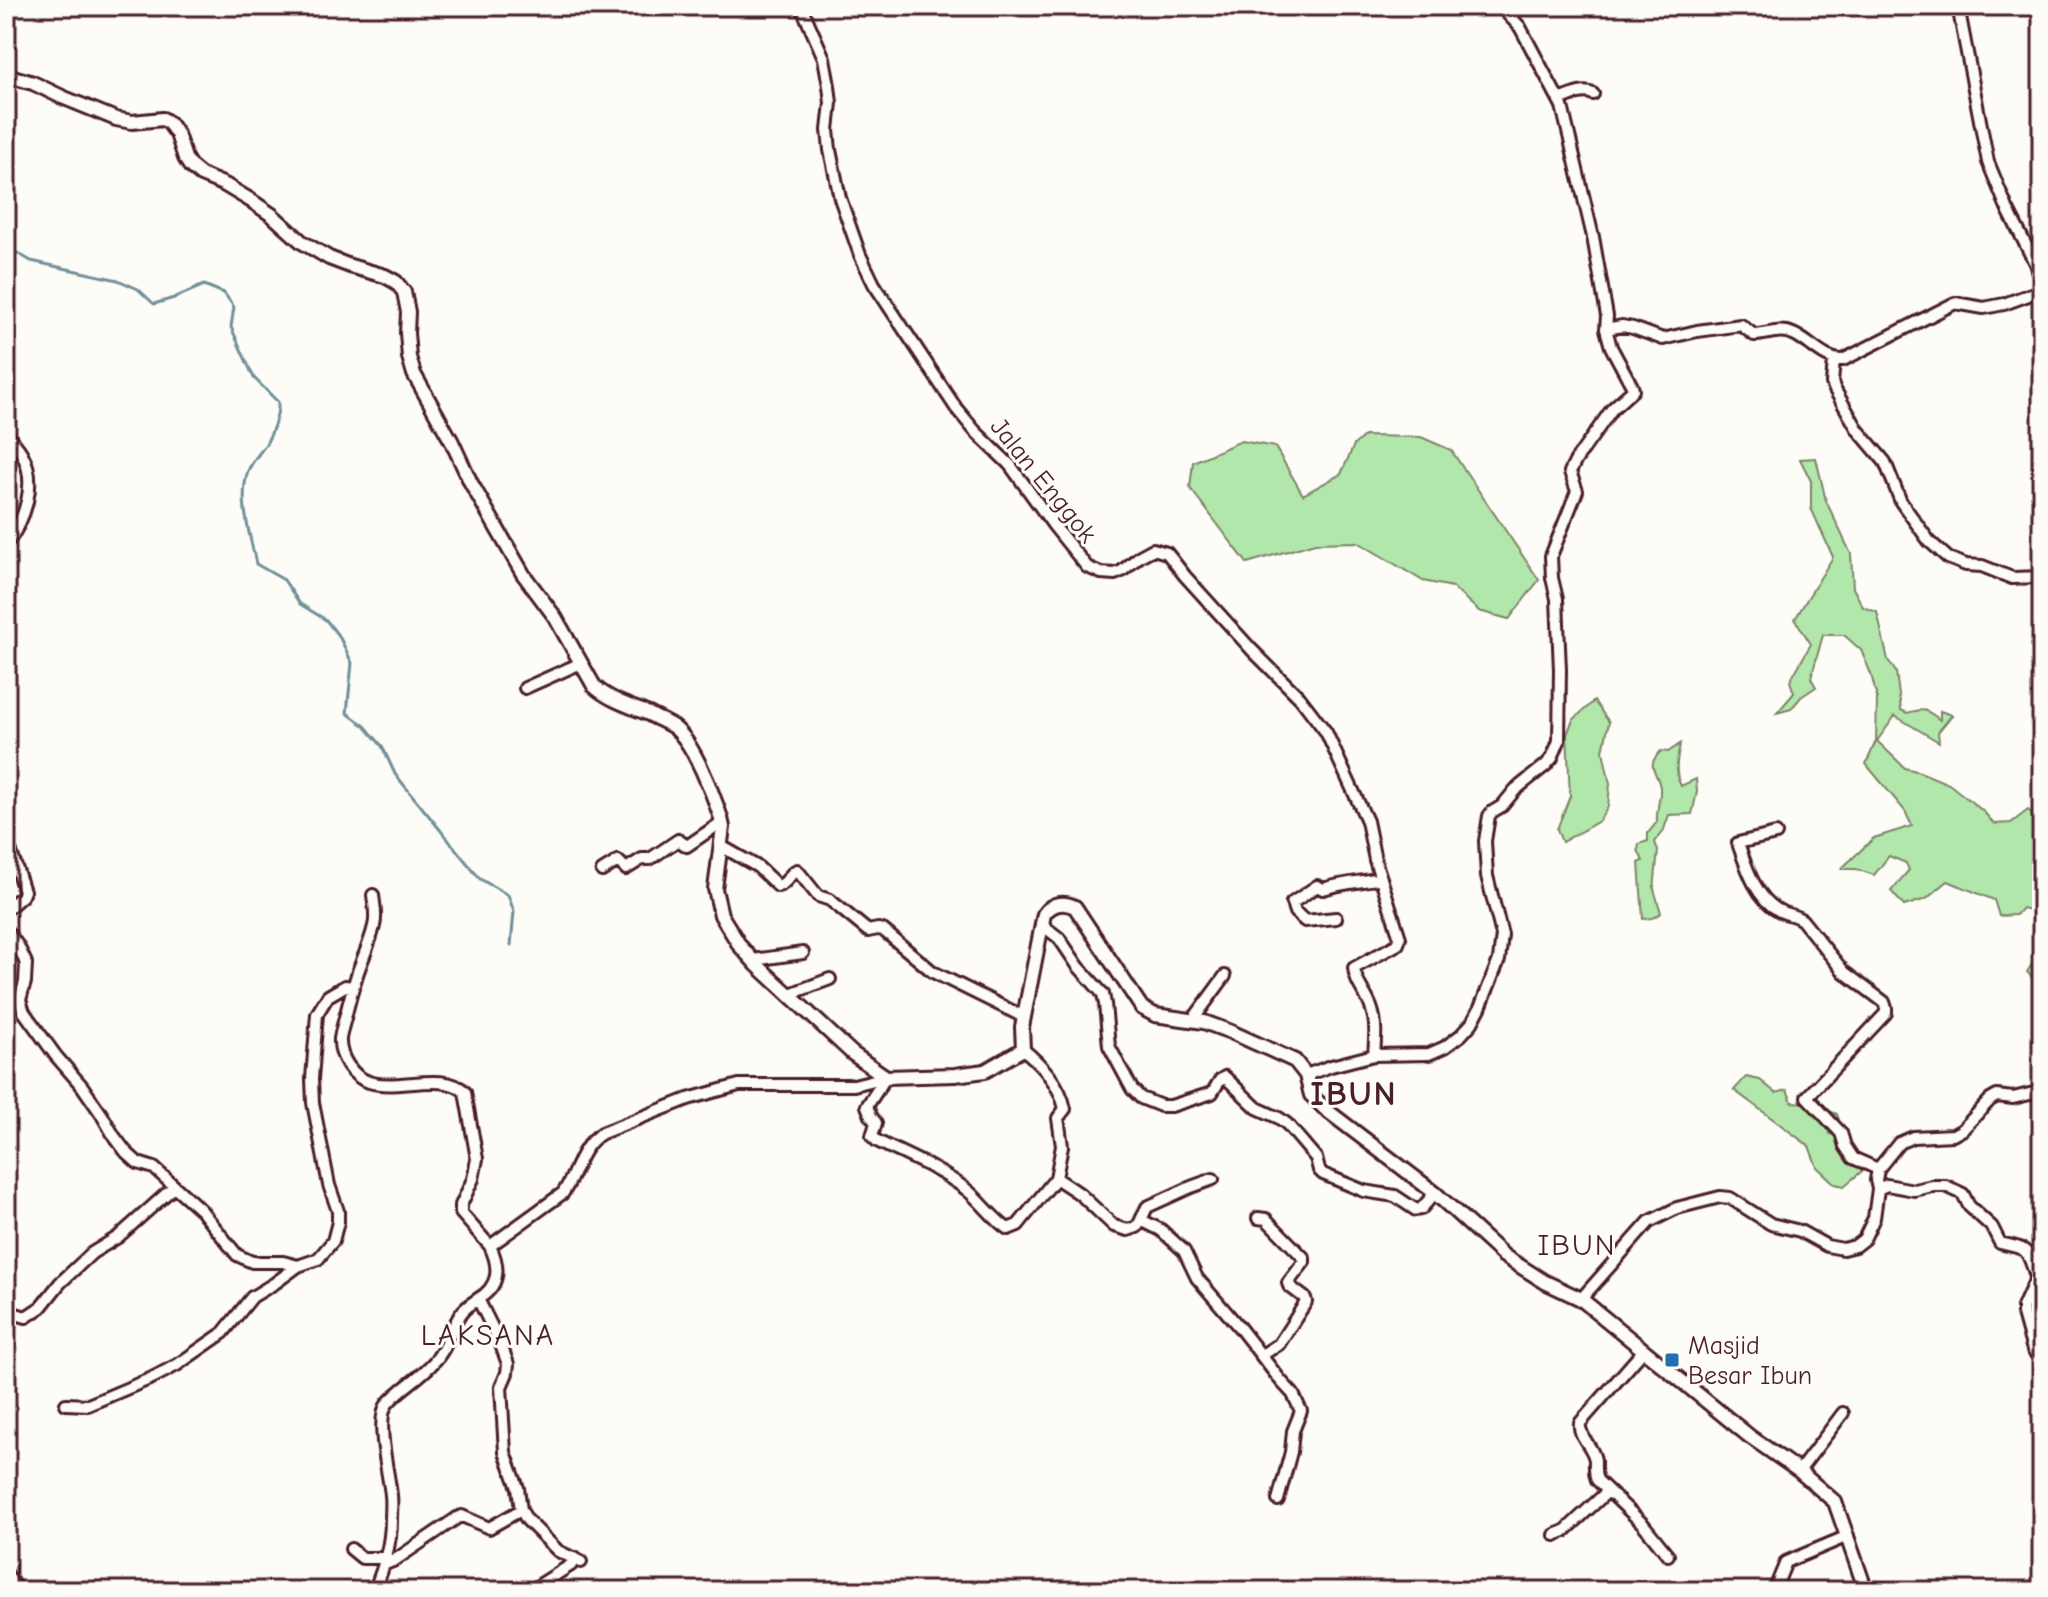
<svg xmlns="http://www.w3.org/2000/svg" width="2048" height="1597" viewBox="0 0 2048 1597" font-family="'Comic Neue',sans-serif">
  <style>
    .green { fill: #b1e7aa; stroke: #7e836a; stroke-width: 2 }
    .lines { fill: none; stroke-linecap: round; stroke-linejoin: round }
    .stream { stroke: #709098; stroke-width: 3 }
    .minor-casing { stroke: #4a1f2b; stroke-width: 16 }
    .major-casing { stroke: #4a1f2b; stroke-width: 18 }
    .minor { stroke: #fdfcf7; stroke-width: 10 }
    .major { stroke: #fdfcf7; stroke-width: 12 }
    .poi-dot { fill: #1f6fb2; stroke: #fdfcf7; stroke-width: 3 }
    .labels { text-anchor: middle; stroke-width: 6; stroke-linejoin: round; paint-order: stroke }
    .street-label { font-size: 26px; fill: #4a1f2b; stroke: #fdfcf7 }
    .poi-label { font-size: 26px; fill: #4a1f2b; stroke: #fdfcf7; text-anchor: start }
    .quarter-label { font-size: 30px; letter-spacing: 2px; fill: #4a1f2b; stroke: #fdfcf7 }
    .district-label { font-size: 34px; font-weight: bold; letter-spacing: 2px; fill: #4a1f2b; stroke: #fdfcf7 }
  </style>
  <rect width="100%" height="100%" fill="#fdfcf7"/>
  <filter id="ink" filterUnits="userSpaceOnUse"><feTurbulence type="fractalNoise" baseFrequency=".0125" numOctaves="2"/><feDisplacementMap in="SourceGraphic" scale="16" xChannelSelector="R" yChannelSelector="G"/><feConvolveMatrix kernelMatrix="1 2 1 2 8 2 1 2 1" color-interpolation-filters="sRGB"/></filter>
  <g filter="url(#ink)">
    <path class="green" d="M1364,436L1421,437L1451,450L1539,580L1509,619L1479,611L1452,587L1423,581L1358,542L1315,543L1247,563L1190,488L1193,462L1241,441L1275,447L1303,495L1341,474L1354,445Z
      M1816,458L1826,501L1851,554L1853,588L1863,607L1877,612L1888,660L1896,672L1901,710L1907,713C1924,708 1926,709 1940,720V711L1952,715L1938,732L1939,742L1895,716L1877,741L1905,768L1920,772L1949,784L1984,812L1994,824L2011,823L2028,810L2042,823V905L2034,911L2022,908L2016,915L1999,916L1994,900L1948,881L1926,899L1904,906L1891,891L1909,870L1906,863L1889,856L1874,875L1856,869H1841L1874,838L1912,826L1905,811L1866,764L1876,741L1877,698L1871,674L1861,650L1844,635H1823L1811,678L1816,687L1801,697L1791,709L1777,713L1794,693L1790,681L1811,644L1795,619L1833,557L1811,508V481L1800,459Z
      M1594,701L1609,722L1603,751L1610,784L1608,807L1599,821L1562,842L1557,829L1570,796L1567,734L1573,720Z
      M1680,744C1677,760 1674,772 1681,786L1696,779L1697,792L1692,814L1669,815L1663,832L1655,842L1658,851L1654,889L1661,913L1652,918L1643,919L1639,863L1643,861L1638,850L1639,844L1648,841V833L1657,822C1656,809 1661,797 1660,788C1658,770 1644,768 1661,751L1668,752Z
      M2042,949V989L2027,972Z
      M1746,1077L1760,1080L1776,1093L1787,1090L1792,1102L1810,1103L1837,1114L1839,1120L1829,1128L1830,1134L1845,1138L1861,1166L1862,1171L1844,1186L1835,1184L1817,1167L1809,1146L1734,1090Z"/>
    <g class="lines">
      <path class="stream" d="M6,255L12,250L31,261L118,280L138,289L154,304L174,298L204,285L224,293L234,307L231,327L239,345L254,378L278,402C279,415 272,433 266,444C260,453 252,461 248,471C238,500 250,534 256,564L284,580L300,604L326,620L340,638L352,663L347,713L365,726L382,746L395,774L480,879L508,895L514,912L511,945"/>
      <g class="minor-casing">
        <path id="minor" d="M801,6L824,58L829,86L831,103L828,130L830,150L840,198L860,255L874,284L956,408L975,431L1010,465L1054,526L1087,567L1101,573L1115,574L1122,571L1140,556L1153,549L1167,553L1185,576L1252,650L1300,698L1326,732L1367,821L1375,860L1400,938L1398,944L1354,968C1355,984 1368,995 1372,1010C1377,1024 1375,1040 1374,1055
          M1958,6L1988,162L2007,208L2035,263L2042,285
          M1559,100C1570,96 1583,89 1593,94
          M1606,329L1622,326L1633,328L1663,339L1697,331L1741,325L1754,335C1767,335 1780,328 1793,334C1810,341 1824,361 1843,360L1955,303L1984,308L2004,304L2042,290
          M1834,360L1832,383L1835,390L1858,430L1885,462L1901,502L1929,541L1948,558L1966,565L1982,566L2012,578L2042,577
          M6,433C11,440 18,446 22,454C38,482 25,521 6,544
          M525,688L581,663
          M1776,834L1738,843C1746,866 1755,897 1778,910C1786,915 1794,914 1802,920L1844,972L1884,1002L1886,1008V1013L1807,1097L1841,1133L1845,1146L1853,1158L1878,1169
          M6,837L24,891L22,896L6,910
          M721,846L758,867L778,886C788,884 789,873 797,870L818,896L830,900L868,931L878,929L883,930L933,972L1024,1017
          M602,871L618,861L626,869L642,859H650L678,840L687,846L722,822
          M373,895C374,905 377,916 374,926C370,944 361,961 356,978C352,990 349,1002 346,1014C344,1022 341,1031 340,1039C339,1056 352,1077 369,1082C397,1091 444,1071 465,1092L477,1159L473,1179L461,1205V1213L490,1246
          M1336,918L1305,921L1295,912L1292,903L1317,886L1323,889C1342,883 1361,882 1381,878
          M1041,924L1059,938L1078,966L1103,994L1105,1004L1109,1046L1132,1089L1141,1098L1161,1106H1171L1212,1093L1220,1080L1225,1077L1257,1108L1279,1118L1287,1124L1316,1158L1319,1170L1323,1174L1364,1191L1395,1196L1416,1210L1421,1209L1435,1193
          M6,930L18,946L26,963L25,982L20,1000L24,1012L56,1056L82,1086L102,1115L114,1136L126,1152L138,1163L154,1168L201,1210L237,1255L252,1262H283L298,1266L318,1259L333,1241L338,1222V1211L329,1185L313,1103L312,1079L317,1014L328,996L345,986L353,987
          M753,960L803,953
          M790,994L830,979
          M1192,1021L1225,976
          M1023,1049C1042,1065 1060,1084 1065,1109L1058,1118L1062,1146L1056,1178L1080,1194L1114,1226L1128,1230L1137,1227L1140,1222H1145L1161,1230L1184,1251L1197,1278L1239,1327L1281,1381L1293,1394L1301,1411L1293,1431L1291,1452L1278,1500
          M1306,1075L1331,1066L1374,1055L1429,1054L1445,1047L1461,1035L1472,1023L1480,1008L1499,960L1502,935L1487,876L1485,841L1489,816L1492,812L1502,806L1515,790L1546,765L1552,758L1559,741L1560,670L1557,599L1552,578L1551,556L1577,491L1570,472L1576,460L1612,409L1633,390L1632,386L1611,347L1606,329L1607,316L1593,237L1562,106L1520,27L1500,6
          M886,1077L867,1106L871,1116L876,1123L872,1136L877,1141C907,1156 940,1169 967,1190C982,1202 992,1218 1008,1229L1018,1225L1056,1178
          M1878,1189L1887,1185L1914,1190L1933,1186H1946L1963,1194L1969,1206L1992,1227L2000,1243C2007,1245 2016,1246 2022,1249C2031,1253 2033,1272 2038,1280
          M1258,1218L1266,1219L1304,1258V1262L1288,1283L1289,1286L1305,1298L1306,1302L1279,1344L1262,1355
          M1140,1222L1147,1207L1191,1187L1213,1179
          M2036,1278L2023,1307V1314L2033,1350L2041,1360L2042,1374
          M478,1299L501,1345L508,1364L507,1373L501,1387L505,1452L518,1488L521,1510L527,1520L558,1551L581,1562
          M1581,1299L1649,1222L1677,1208L1720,1197L1730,1198L1771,1224L1800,1231L1827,1246L1843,1249L1855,1246L1864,1239L1874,1218L1878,1189L1876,1180L1878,1169L1899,1143L1913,1137L1953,1135L1962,1130L1990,1100L1997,1096L2013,1098L2042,1091
          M6,1311L26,1317L41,1307L60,1283L92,1253L118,1237L174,1187
          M1644,1350L1580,1423C1578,1437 1593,1446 1595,1460C1595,1468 1594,1472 1597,1480L1643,1524L1668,1555
          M66,1404L88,1405L152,1378L177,1365L223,1333L252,1297L275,1283L298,1266
          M1799,1471L1843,1413
          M1555,1535L1565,1531L1608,1491
          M351,1549L362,1558H386
          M385,1564L395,1560L457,1518L462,1516L489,1528L521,1510
          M6,1573L18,1591
          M374,1591C384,1568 391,1545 391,1520C391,1512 392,1503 391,1495C389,1475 375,1420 387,1404C398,1390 420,1378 433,1363C447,1349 450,1331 460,1315C465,1307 471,1304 478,1299C500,1286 500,1267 490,1246L563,1193C577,1173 579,1147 602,1133L688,1099L739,1085H854L886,1077
          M530,1591L571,1565L574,1558
          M1774,1591L1786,1562L1848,1536"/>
      </g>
      <g class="major-casing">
        <path id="major" d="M6,75L33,83L62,97L116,119L132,122L163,119L169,123L177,134L185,158L190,166L201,175L225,185L250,200L272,215L302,242L329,258L350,266L385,276L396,282L404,292L408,312L407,333L409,357L414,374L452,442L471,483L523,574L555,617L594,686C609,700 630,706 649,714C657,719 669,723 676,729C694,745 713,794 721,818L723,827L715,889L721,915L740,946L757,965L853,1054L886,1077L955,1075L985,1071L1023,1049L1022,1027L1044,914C1052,903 1063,901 1075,907L1142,1008L1155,1015L1204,1022L1231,1032L1295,1061L1306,1075L1311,1095L1325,1109L1435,1193L1504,1256L1545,1282L1581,1299L1749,1436L1799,1471L1835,1502L1866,1591"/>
      </g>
      <use href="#minor" class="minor"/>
      <use href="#major" class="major"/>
    </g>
  </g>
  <rect class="poi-dot" x="1664" y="1352" width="16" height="16" rx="4"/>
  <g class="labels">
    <g class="street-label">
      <text transform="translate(1044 480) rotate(51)" y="9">Jalan Enggok</text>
    </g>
    <g class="poi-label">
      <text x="1688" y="1354">Masjid<tspan x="1688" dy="30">Besar Ibun</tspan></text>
    </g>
    <g class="quarter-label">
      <text x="1577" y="1255">IBUN</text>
      <text x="488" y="1345">LAKSANA</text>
    </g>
    <g class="district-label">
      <text x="1354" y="1105">IBUN</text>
    </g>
  </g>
  <rect width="2048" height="1597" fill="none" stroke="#fdfcf7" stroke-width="32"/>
  <rect x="16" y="16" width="2016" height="1565" fill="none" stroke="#4a1f2b" stroke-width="3" filter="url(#ink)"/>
</svg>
